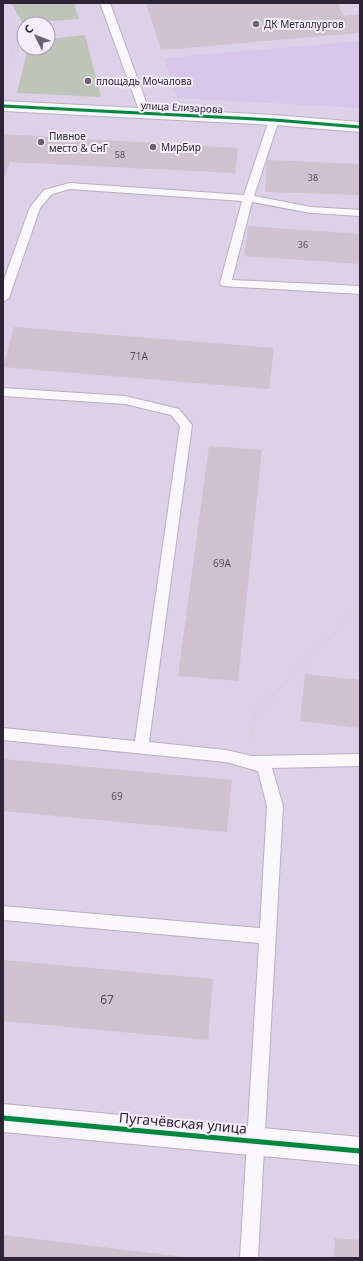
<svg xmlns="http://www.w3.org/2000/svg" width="363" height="1261" viewBox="0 0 363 1261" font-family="'Noto Sans',sans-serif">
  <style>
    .built { fill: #d7c5ea }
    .green { fill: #bfc4b8 }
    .building { fill: #cfc1cd }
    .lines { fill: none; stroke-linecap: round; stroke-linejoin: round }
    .service-casing { stroke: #b8afc0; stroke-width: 2 }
    .minor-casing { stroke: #b8afc0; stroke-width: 2 }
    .path-far2 { stroke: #d5d2da; stroke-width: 2; stroke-dasharray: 1.5 1.5; stroke-linecap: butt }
    .path-far1 { stroke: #d5d2da; stroke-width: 2.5; stroke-dasharray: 2 2; stroke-linecap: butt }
    .path { stroke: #d5d2da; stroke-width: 3; stroke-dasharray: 2.5 2.5; stroke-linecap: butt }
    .service { fill: #faf8fc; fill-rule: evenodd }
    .minor { fill: #faf8fc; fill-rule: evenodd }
    .cycleway-far1-casing { stroke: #f5effd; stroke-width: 5 }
    .cycleway-casing { stroke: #f5effd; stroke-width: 8 }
    .cycleway-far1 { stroke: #00873e; stroke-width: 3 }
    .cycleway { stroke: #00873e; stroke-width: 5 }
    .poi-dot { fill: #6a6174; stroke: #f5effd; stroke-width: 1.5 }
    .labels { text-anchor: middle; stroke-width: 4; stroke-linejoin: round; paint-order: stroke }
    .far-number-label { font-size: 9px; fill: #574e5c }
    .far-poi-label { font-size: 10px; fill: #2d2535; stroke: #f5effd; text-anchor: start }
    .far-street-label { font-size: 10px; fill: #2d2535; stroke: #f5effd }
    .number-label { font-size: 10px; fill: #574e5c }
    .near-number-label { font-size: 12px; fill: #574e5c }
    .near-street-label { font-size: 14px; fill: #2d2535; stroke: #f5effd }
  </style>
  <rect width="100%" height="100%" fill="#dcd1e8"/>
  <path class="built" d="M360,41V108L177,98L164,58Z"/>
  <path class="green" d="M11,3H74L79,19L23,23Z
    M85,35L101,97L17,93L28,48H48V39Z"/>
  <path class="building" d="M146,3H338L344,16L360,14V33L161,50Z
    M3,134L238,148L235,173L10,162L3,181Z
    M267,160L360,164V195L265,192Z
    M248,226L360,234V264L244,256Z
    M14,327L274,348L269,389L3,367Z
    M209,446L262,450L238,681L178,676Z
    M305,674L360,680V728L300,721Z
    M3,759L232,780L227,832L3,811Z
    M3,960L213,979L208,1040L3,1021Z
    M3,1235L184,1257V1258H3Z
    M335,1238L360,1240V1258H334Z"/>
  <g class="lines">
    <g class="service-casing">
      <path id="service" d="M100,3H110L150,113L149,115L145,116L140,113Z
        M274,117L279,120L254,196L311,207L360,210V216L311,213L252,202L232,280L360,286V294L222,286L220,283L242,201L70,189L52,194L40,208L9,298L3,302V282L30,207L44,190L70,183L244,195L269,120Z
        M3,388L125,396L179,409L192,425L149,742L226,750L252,756L360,754V766L272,768L283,806L258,1258H240L259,943L3,920V906L260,928L267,806L258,771L226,762L3,740V728L135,741L180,426L171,415L125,404L3,396Z"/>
    </g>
    <g class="minor-casing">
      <path id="minor" d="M3,101L274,115L360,122V132L274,125L3,111Z
        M3,1104L360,1137V1165L3,1132Z"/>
    </g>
    <path class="path-far2" d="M3,81L18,31L11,11L5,3"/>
    <path class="path-far1" d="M253,733L255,713L360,607"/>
    <path class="path" d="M252,741L253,732"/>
    <use href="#service" class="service"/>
    <use href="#minor" class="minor"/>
    <g class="cycleway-far1-casing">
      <path id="cycleway-far1" d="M3,106L274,120L360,127"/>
    </g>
    <g class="cycleway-casing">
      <path id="cycleway" d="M3,1118L360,1151"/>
    </g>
    <use href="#cycleway-far1" class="cycleway-far1"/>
    <use href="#cycleway" class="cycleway"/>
  </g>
  <g class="poi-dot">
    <circle cx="256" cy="24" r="4"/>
    <circle cx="88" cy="81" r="4"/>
    <circle cx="41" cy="142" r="4"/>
    <circle cx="153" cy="147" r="4"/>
  </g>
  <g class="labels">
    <g class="far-number-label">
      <text x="120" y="158">58</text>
      <text x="313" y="181">38</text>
      <text x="303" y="248">36</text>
    </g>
    <g class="far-poi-label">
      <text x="264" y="28">ДК Металлургов</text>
      <text x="96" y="85">площадь Мочалова</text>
      <text x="49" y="140">Пивное<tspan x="49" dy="12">место &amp; СнГ</tspan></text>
      <text x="161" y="151">МирБир</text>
    </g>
    <g class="far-street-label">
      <text transform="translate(182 107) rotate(3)" y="4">улица Елизарова</text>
    </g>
    <g class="number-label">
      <text x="139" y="360">71А</text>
      <text x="222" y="567">69А</text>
      <text x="117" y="800">69</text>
    </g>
    <g class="near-number-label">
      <text x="107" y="1004">67</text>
    </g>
    <g class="near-street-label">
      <text transform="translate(183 1123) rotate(5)" y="5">Пугачёвская улица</text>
    </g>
  </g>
  <rect width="363" height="1261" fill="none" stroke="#2d2535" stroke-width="8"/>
  <g transform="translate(36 36) rotate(313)"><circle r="19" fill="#f5effd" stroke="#a59ead"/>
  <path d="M0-3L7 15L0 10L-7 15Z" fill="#6a6174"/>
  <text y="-6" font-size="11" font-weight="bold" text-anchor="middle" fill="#2d2535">С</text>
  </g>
</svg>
